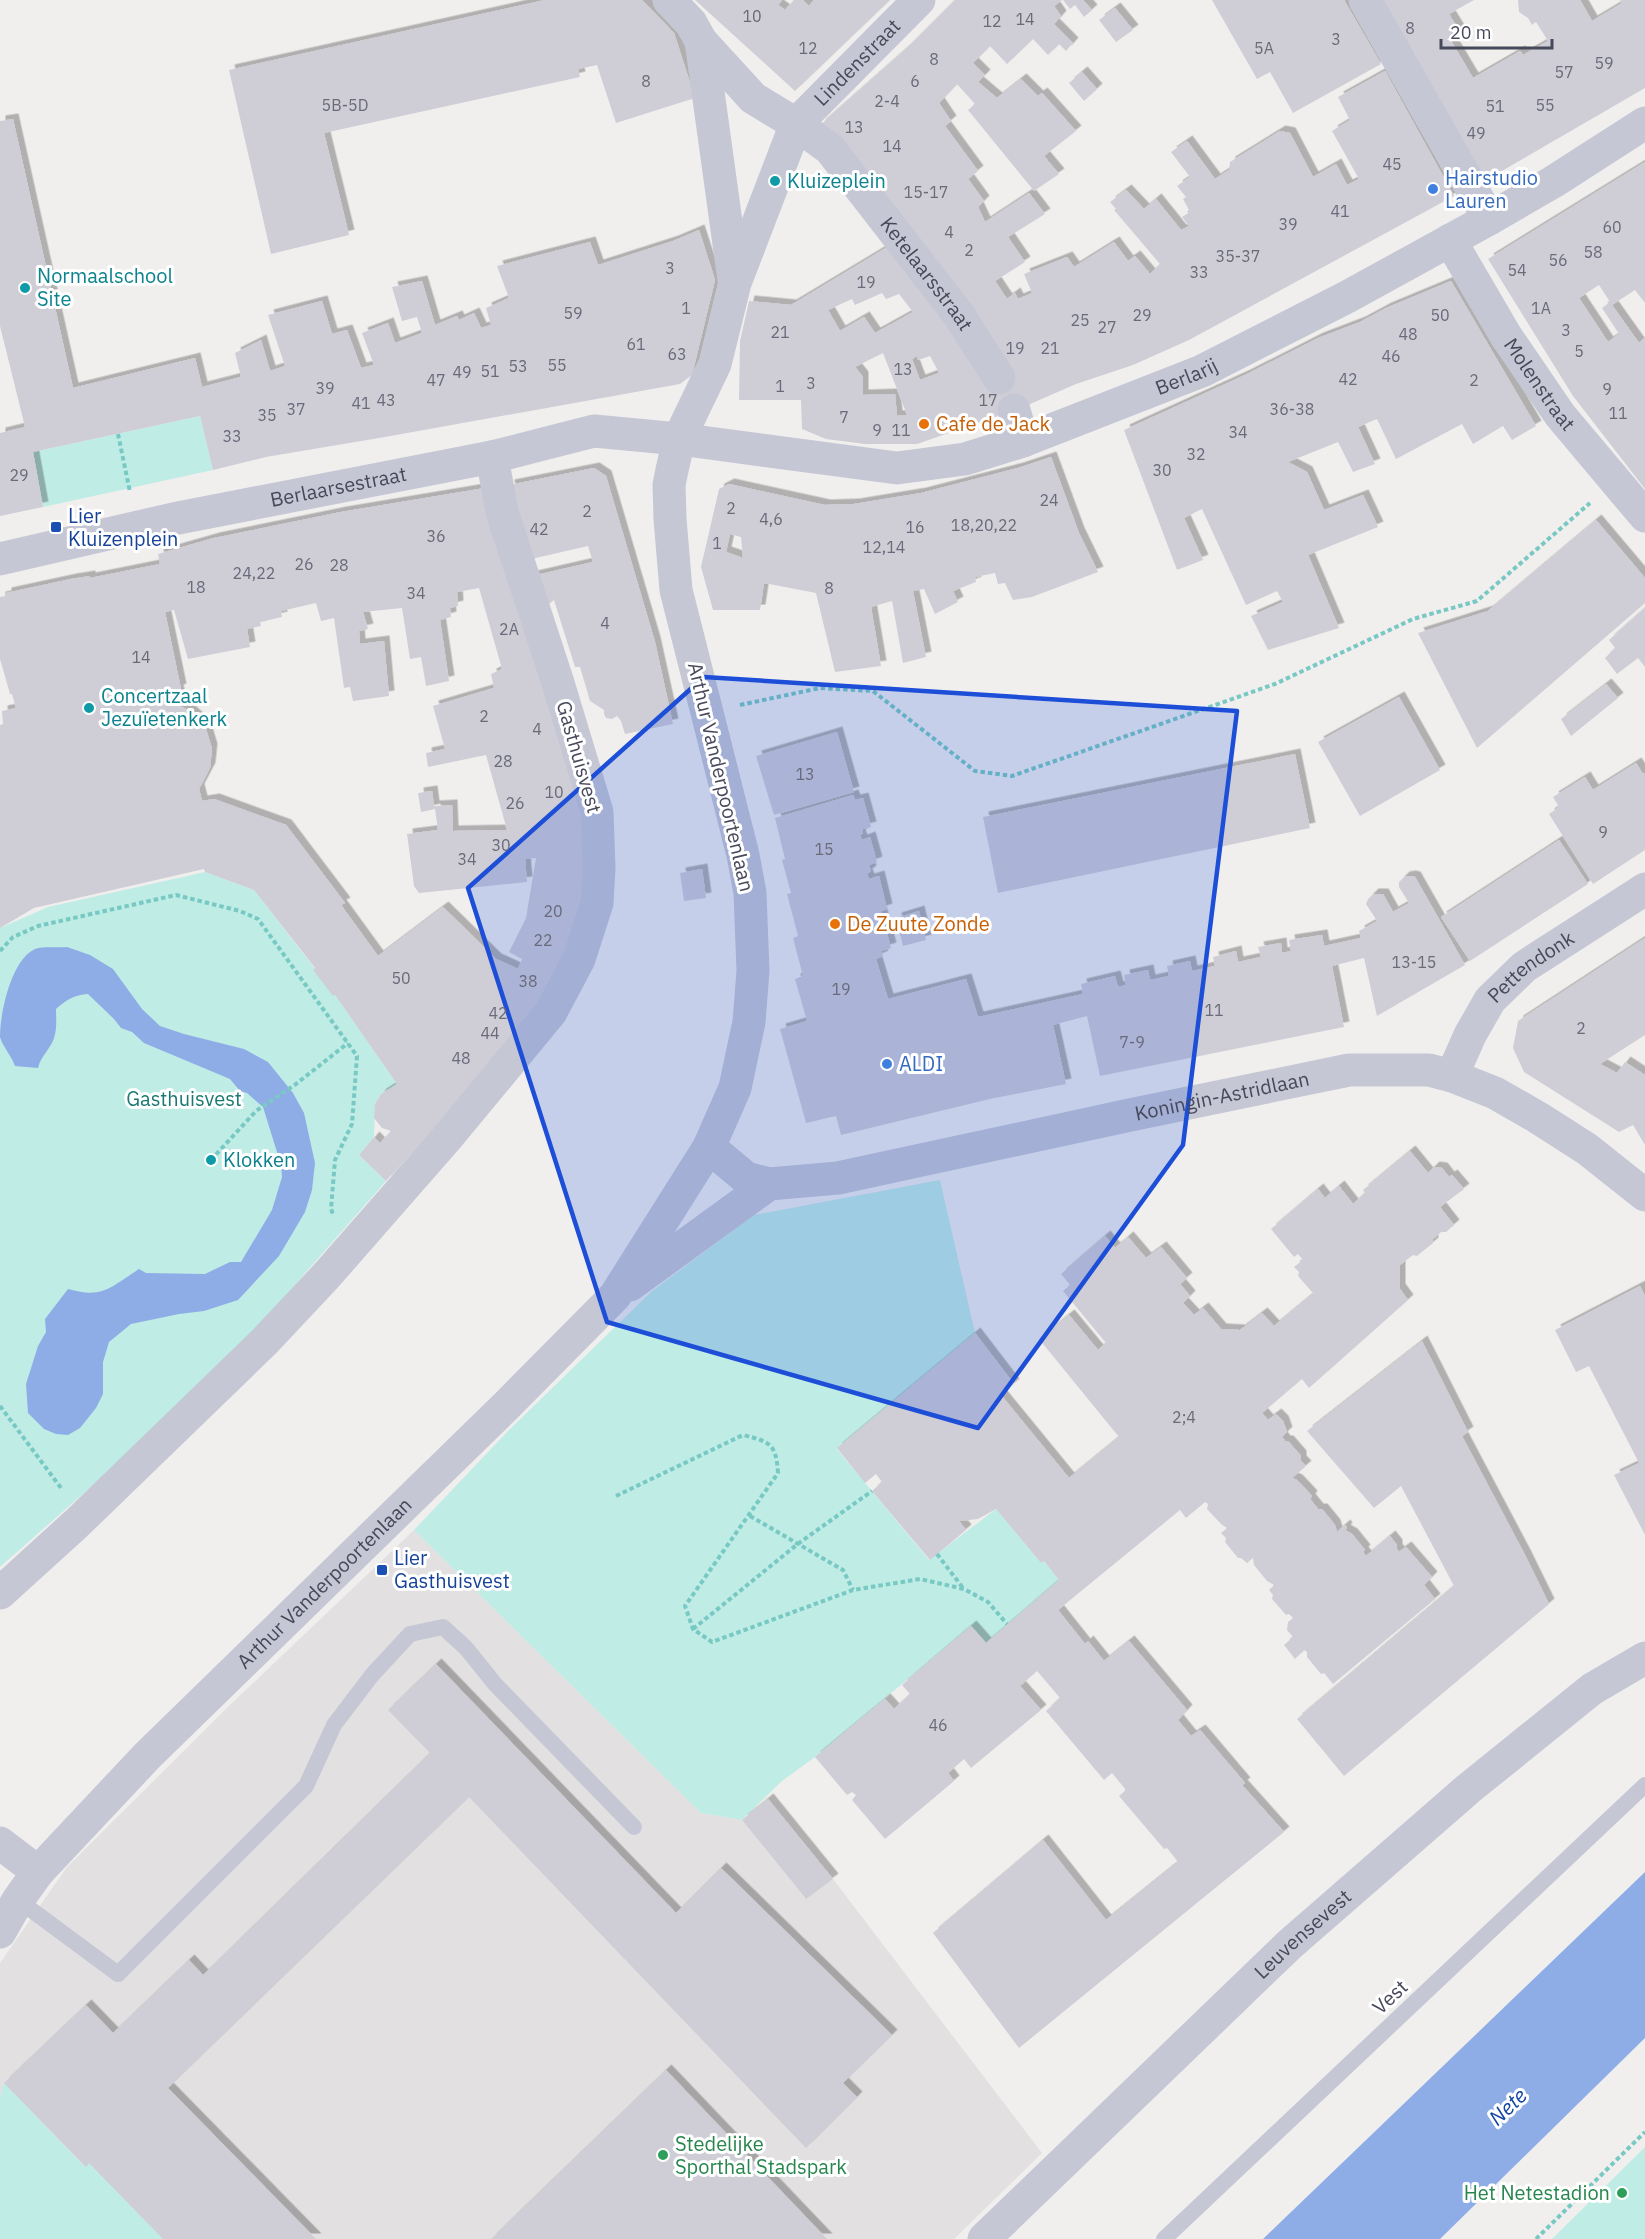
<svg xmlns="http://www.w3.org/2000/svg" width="1645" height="2239" viewBox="0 0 1645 2239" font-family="'IBM Plex Sans',sans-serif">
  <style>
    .education { fill: #e2e0e0 }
    .green { fill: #bfece5 }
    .water { fill: #8eade7 }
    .building { fill: #cfced6; fill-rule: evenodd; filter: url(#shadow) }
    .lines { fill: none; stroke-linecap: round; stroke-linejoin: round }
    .path { stroke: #78c9c4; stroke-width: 4; stroke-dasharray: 4.5 3; stroke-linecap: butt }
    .service { stroke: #c5c7d5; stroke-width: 16 }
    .minor { stroke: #c5c7d5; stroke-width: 33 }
    .tertiary { stroke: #c5c7d5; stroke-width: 33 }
    .marked { fill: #1d4ed8; fill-opacity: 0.2; stroke: #1d4ed8; stroke-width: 4.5; stroke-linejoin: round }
    .culture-dot { fill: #0f9aa8; stroke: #fff; stroke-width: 2 }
    .shop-dot { fill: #3f7fe0; stroke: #fff; stroke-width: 2 }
    .food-dot { fill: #e8710a; stroke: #fff; stroke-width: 2 }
    .transit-dot { fill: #1a4fb4; stroke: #fff; stroke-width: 2 }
    .leisure-dot { fill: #2e9e5b; stroke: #fff; stroke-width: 2 }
    .labels { text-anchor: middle; stroke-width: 6; stroke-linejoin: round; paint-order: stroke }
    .number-label { font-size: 16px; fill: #696a7a }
    .street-label { font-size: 20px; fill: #47495b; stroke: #fff }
    .shop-label { font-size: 20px; fill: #366cbe; stroke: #fff; text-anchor: start }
    .culture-label { font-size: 20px; fill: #0d838f; stroke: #fff; text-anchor: start }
    .food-label { font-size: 20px; fill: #c56008; stroke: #fff; text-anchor: start }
    .transit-label { font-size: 20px; fill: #164399; stroke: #fff; text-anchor: start }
    .park-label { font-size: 20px; fill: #1b7973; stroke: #fff }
    .leisure-label { font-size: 20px; fill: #27864d; stroke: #fff; text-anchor: start }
    .water-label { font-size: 21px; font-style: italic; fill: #1345a2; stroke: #fff }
  </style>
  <defs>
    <filter id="shadow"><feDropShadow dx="5.5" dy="-5.5" stdDeviation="0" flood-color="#0004"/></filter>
  </defs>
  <rect width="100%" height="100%" fill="#f1efee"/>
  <path class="education" d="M414,1530L701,1813L742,1820L805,1898L833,1879L1042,2153L954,2239H0V1963L67,1867L230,1705Z"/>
  <path class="green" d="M200,416L213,470L43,507L33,452Z
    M205,872L254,890L335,995L397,1084L381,1094L375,1104L374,1137L359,1155L386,1181L250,1336L92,1486L0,1567V928L48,907Z
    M940,1180L975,1333L837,1449L929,1560L996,1509L1041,1563L1044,1561L1059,1580L986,1643L971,1626L815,1757L782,1781L742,1820L701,1813L414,1530L508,1431L652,1291L754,1215Z
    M4,2083L85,2167L89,2163L163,2239H0V2097Z
    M1645,2147V2239H1552Z"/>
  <path class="water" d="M67,947L90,955L113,969L142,1009L160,1026L184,1034L244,1049L268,1062L293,1093L304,1113L315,1163L312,1190L305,1212L279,1256L238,1300L204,1311L179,1314L131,1324L109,1342L103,1362V1394L96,1408L80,1428L68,1435L56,1434L44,1429L28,1413L26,1384L38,1346L46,1332L45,1319L68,1289C103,1299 111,1287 139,1269L146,1273L205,1274L230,1262H241L272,1210L282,1177L281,1165L263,1107L247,1093L240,1091L230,1079L144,1043L132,1032L121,1028L114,1019L88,994C74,995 66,1000 56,1009C56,1017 57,1026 55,1034C53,1047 41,1055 38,1068L15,1066C12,1057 2,1045 0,1037C0,1013 11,960 35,949C43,946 58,948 67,947Z
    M1645,1872V2038L1440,2239H1263Z"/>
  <path class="building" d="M545,0H642L674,33L695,98L616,123L597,65L578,69L580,77L324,133L349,235L271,254L229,70Z
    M695,0H782L778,5L785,10L794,0H803L809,6L814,0H890L795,91Z
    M955,0H1062L1054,6L1061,16L1054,24L1073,43L1066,51L1059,44L1048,55L1033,39L1007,64L990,46L973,63L985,75L978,82L997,98L1021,79L1038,96L1042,93L1076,131L1044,156L1059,174L1034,191L968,110L975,104L957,84L939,103L951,121L945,126L978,171L968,179L984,201L978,207L985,222L1029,193L1045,214L1008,237L1025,262L995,281L1007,299L1015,293L1018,299L1032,293L1024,274L1067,257L1074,267L1114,242L1128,261L1135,256L1150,274L1160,264L1114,210L1116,209L1110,202L1126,190L1144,209L1156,199L1181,230L1189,226L1182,217L1190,212L1183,199L1186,197L1177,186L1190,177L1171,152L1187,141L1215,179L1229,170L1230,162L1280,131L1290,133L1313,177L1336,164L1347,185L1359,179L1332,131L1350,120L1338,97L1385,71L1454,196L1189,340L1133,365L1076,384L1021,408L917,444H865L826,439L802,429L801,400H739L740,341L749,301L791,305L894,243L820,125L906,49ZM882,293L886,299L899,294L913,312L875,333L864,317L840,331L828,310L852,299L855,305ZM883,353L907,415L897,416L895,394L863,395V377L855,367ZM917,356L918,360L930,356L939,373L920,380L912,359Z
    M1063,0H1083L1092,10L1084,17L1075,5L1070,9Z
    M1212,0H1344L1381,64L1293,113L1270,72L1257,79Z
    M1381,0H1474L1449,14L1460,32L1450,39L1473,78L1520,51L1523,55L1548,41L1536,22L1532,25L1528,18L1519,12L1518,0H1580L1592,21L1622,3L1620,0H1645V88L1483,182Z
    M1115,8L1133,30L1116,42L1099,20Z
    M1082,72L1097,89L1084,101L1069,83Z
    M13,119L73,388L195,358L202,387L241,377L235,353L261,340L270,371L285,366L268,315L322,301L332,334L347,330L361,368L374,365L362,333L388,323L395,343L422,333L417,317L402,321L392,287L422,281L435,325L457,316L459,320L474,313L481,328L491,325L486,308L509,298L497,266L590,242L598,265L673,241L699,230L715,280L692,375L680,384L385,437L266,457L213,470L200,416L33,452L43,507L0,516V433L25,427L0,326V121Z
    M1645,162V303L1635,290L1612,305L1639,343L1645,337V489L1573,396L1488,259ZM1599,285L1610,302L1602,308L1619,334L1608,342L1579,298Z
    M1451,281L1536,426L1512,440L1503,426L1473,444L1462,424L1396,459L1377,419L1358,427L1375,464L1353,472L1338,442L1288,462L1307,472L1324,510L1363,495L1378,527L1308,555L1339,628L1268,650L1251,616L1283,602L1277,591L1246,605L1202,509L1184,518L1203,560L1177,570L1124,430L1245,375L1318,338L1360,322L1386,308Z
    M1051,457L1079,533L1098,572L1032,597L1013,600L1005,583L998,584L995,573L975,577L976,582L953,591L958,602L935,614L924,589L913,591L926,657L903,663L892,601L871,607L881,666L835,672L816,593L764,583L760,610H713L701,567L719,489L729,484L825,505L854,504L921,493L1018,468ZM730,534L741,537L743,558L726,552Z
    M594,468L606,476L655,642L673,724L625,734L621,721L617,716L612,719L606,718L604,714V710L590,701L580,667H575L554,600L549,604L532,576L593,562L588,546L527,560L509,485Z
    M485,488L585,809L586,859L581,904L576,928L541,1003L471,1087L386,1181L359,1155L374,1137L380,1143L391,1131L382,1128L374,1118L375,1104L381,1094L397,1084L335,995L333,996L313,970L315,968L254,890L205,872L204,869L34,908L0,928V725L3,724L2,711L16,708L12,694H10L0,659V597L6,596V593L71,579L90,576V578L160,564L158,554L214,538L341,512ZM479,588L502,669L491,674L494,688L433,706L445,749L426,753L428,767L486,755L507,830L453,831L452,805L434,806L432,791L418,793L421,812L435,809L438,830L407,834L414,886L419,893L527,882L525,859L536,858L526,918L509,952L522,959L518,969L496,959L443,907L378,956L341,905L345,903L286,825L214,799L202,801L199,789L210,768L212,749L206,729L201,721L190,711L182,707L178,690L181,689L165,612L174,610L188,659L250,647L247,629L261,626L260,622L282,617L281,611L316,603L321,621L334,618L344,688L350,687L353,701L389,696L384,641L360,644L359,631L368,629L363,612L402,608L410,659L421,657L426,686L449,681L440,620L451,617L450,608L458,606L457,592Z
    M1596,520L1645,578V603L1477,748L1418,633L1488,611Z
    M1645,608V667L1638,658L1617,674L1605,658L1615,648L1609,640Z
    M1606,684L1618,698L1571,736L1561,719Z
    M1399,697L1440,770L1360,816L1318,742Z
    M837,732L854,792L774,815L756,756Z
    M1295,754L1310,828L998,893L983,817Z
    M1636,763L1643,774L1645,773V850L1593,884L1549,814L1559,807L1553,797L1585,777L1593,790Z
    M853,795L855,800L863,798L871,827L863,829V833L860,835L862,840L870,837L877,862L869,865L871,871L867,874L869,879L879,876L887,909L881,911L891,948L881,951L883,956L876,959L888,999L966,979L978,1017L1083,994L1081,984L1115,976L1118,987L1126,985L1124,975L1148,970L1150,980L1169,976L1167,966L1190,961L1192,971L1215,966L1213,957L1236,951L1238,962L1261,957L1258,947L1281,943L1282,953L1291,951L1289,940L1322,935L1324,946L1361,938L1359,931L1377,921L1366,904L1368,899L1373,894H1383L1393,912L1409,903L1399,887V882L1404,877L1410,876L1415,877L1465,965L1377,1016L1364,958L1332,966L1344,1027L1100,1076L1087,1016L1053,1025L1066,1084L990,1099L841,1135L836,1116L806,1123L780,1029L807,1021L795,979L803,976L793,938L798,936L787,894L791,893L782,860L785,859L775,818Z
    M1559,840L1588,884L1470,961L1441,917Z
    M702,869L706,898L684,901L680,873Z
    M919,911L926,940L903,946L896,918Z
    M1645,938V1035L1600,1064L1617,1073L1625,1062L1645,1075V1145L1633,1125L1619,1132L1524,1072L1513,1048L1518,1021Z
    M1410,1151L1428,1173L1434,1167L1442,1168L1449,1177L1452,1175L1464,1189L1440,1207L1454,1225L1446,1232H1441L1433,1239V1243L1417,1256L1413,1255L1400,1265V1289L1408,1300L1309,1388L1302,1379L1262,1413L1268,1420L1276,1414L1283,1421L1287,1432L1282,1437L1285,1441H1288L1301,1456V1461L1306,1466L1292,1478L1297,1480L1312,1496L1310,1499L1318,1509H1322L1335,1525L1337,1532L1345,1525L1347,1528L1345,1530L1352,1534L1365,1550L1363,1552L1366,1556L1390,1536L1397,1545V1549L1399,1552L1406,1547L1432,1577L1424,1585L1435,1599L1333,1684L1324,1673L1321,1674L1307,1657V1652L1304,1650L1295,1659L1284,1645L1293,1637L1287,1630L1288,1622L1293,1618L1289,1614L1286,1615L1272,1599L1273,1595L1269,1590L1274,1585L1267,1581L1254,1565L1253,1558L1247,1563L1241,1558H1238L1225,1542L1226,1538L1221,1533L1227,1528L1221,1524L1207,1509L1208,1504L1205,1502L1186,1518L1180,1510L1058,1610L1085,1644L1088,1641L1104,1661L1129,1641L1187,1710L1178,1720L1191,1736L1200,1730L1245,1783L1242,1785L1284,1832L1019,2048L933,1933L1043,1840L1106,1920L1178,1862L1167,1848L1164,1849L1119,1796L1126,1790L1112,1773L1104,1780L1046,1711L1060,1698L1037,1671L1020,1686L1041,1710L971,1768L964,1759L948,1773L954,1781L885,1839L852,1800L856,1795L852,1792L847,1795L815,1757L885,1699L894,1709L910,1694L902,1685L971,1626L986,1643L1059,1580L1044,1561L1041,1563L996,1509L978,1519L959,1521L966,1530L930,1560L872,1491L882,1482L876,1474L865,1483L837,1448L975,1333L1014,1384L1001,1395L1069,1478L1119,1437L1039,1339L1069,1315L1098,1350L1106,1343L1063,1291L1070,1285L1061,1274L1105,1236L1115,1248L1128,1237L1146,1258L1161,1247L1187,1278L1180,1284L1190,1296L1183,1303L1194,1315L1203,1308L1221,1329L1240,1330L1262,1313L1274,1326L1315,1292H1312L1298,1276L1299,1272L1294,1267L1303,1260L1298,1254L1294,1257L1271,1229L1318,1189L1325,1198L1339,1186L1353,1204L1365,1193L1363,1190Z
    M1640,1286L1645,1296V1535L1614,1475L1639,1463L1589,1366L1576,1372L1555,1330Z
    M1422,1341L1468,1432L1462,1436L1525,1555L1549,1604L1344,1776L1297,1719L1454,1586L1401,1486L1374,1508L1307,1431Z
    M436,1664L676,1913L721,1868L892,2035L843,2083L857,2097L806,2148L469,1797L168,2088L316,2239H163L89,2163L86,2167L4,2083L86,2005L113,2033L189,1960L203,1975L430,1753L388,1710Z
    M768,1799L833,1879L806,1899L742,1820Z
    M666,2070L827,2239H491Z"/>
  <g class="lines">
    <path class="path" d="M118,434L130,492
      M740,705L820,688L873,691L975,771L1012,776L1275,684L1413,619L1477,601L1590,503
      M0,951L13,937L38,926L176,895L240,911L258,919L357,1056L352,1124L335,1160L331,1209L333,1214
      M211,1160L256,1111L296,1084L348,1043
      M0,1406L61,1488
      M616,1496L743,1435C771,1442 776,1444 778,1473L685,1606L693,1629L712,1642L853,1590L920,1579L964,1589L988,1602L1007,1624
      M750,1516L843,1570L853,1590
      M937,1554L963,1588
      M693,1629L799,1543L872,1491
      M1536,2239L1645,2132"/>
    <path class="service" d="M18,1900L118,1974L306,1786L334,1725L372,1675L410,1634L443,1627L466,1648L495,1684L634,1827
      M1164,2239L1645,1785"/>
    <g class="minor">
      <path id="s1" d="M669,0L691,23L701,41L753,98L796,124L830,149L959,315L999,378"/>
      <path d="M1365,0L1489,219"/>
      <path d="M701,41L734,280"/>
      <path id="s2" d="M1450,240L1506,336L1560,415L1645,516"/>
      <path d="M1014,410L1023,441"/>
      <path id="s3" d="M1452,1076L1470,1035L1490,1000L1524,967L1645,889"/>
      <path id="s4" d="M709,1147L746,1178L769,1184L838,1178L1130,1115L1349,1070H1429L1452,1076L1495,1093L1537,1117L1587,1149L1645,1195"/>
      <path d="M630,1285L769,1184"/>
      <path d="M0,1593L76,1524L265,1341L326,1276L446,1139L551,1012L579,959L597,903L599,868L597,812L558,683L502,512L492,457"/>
      <path d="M0,1843L38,1872"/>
      <path id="s5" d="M0,1932L18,1900L38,1872L147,1756L506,1406L615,1296L709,1147L735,1088L749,1022L753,971L750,893L743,855L676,590L670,519L669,485L672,470L679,439L715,364L735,283L796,124L919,0"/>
    </g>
    <g class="tertiary">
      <path id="s6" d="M0,559L173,519L492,457L594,431L679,439L897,468L965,459L1023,441L1202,371L1347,297L1489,219L1553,182L1645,123"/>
      <path id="s7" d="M984,2239L1289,1945L1468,1789L1592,1689L1645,1658"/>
    </g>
  </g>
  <path class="marked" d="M704,677L1237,711L1183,1145L978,1428L607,1322L468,888Z"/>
  <g class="culture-dot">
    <circle cx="775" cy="181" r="6"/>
    <circle cx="25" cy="288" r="6"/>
    <circle cx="89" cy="708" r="6"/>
    <circle cx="211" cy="1160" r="6"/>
  </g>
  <g class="shop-dot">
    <circle cx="1433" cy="189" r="6"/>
    <circle cx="887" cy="1064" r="6"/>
  </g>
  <g class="food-dot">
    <circle cx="924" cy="424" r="6"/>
    <circle cx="835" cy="924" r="6"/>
  </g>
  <g class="transit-dot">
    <rect x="50" y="521" width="12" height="12" rx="3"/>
    <rect x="376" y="1564" width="12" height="12" rx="3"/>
  </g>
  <g class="leisure-dot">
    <circle cx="663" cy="2155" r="6"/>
    <circle cx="1622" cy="2193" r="6"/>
  </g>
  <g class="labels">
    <g class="number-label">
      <text x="752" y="22">10</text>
      <text x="1025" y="25">14</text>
      <text x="992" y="27">12</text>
      <text x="1410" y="34">8</text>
      <text x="1336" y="45">3</text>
      <text x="808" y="54">12</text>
      <text x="1264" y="54">5A</text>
      <text x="934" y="65">8</text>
      <text x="1604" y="69">59</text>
      <text x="1564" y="78">57</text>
      <text x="646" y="87">8</text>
      <text x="915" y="87">6</text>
      <text x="887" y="107">2-4</text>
      <text x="345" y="111">5B-5D</text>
      <text x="1545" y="111">55</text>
      <text x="1495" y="112">51</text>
      <text x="854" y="133">13</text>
      <text x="1476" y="139">49</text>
      <text x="892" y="152">14</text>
      <text x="1392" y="170">45</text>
      <text x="926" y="198">15-17</text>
      <text x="1340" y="217">41</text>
      <text x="1288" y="230">39</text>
      <text x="1612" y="233">60</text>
      <text x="949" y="238">4</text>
      <text x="969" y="256">2</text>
      <text x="1593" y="258">58</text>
      <text x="1238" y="262">35-37</text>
      <text x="1558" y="266">56</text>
      <text x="670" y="274">3</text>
      <text x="1517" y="276">54</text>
      <text x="1199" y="278">33</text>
      <text x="866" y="288">19</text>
      <text x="686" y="314">1</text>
      <text x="1541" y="314">1A</text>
      <text x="573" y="319">59</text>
      <text x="1142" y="321">29</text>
      <text x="1440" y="321">50</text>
      <text x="1080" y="326">25</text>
      <text x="1107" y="333">27</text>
      <text x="1566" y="336">3</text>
      <text x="780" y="338">21</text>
      <text x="1408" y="340">48</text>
      <text x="636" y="350">61</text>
      <text x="1015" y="354">19</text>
      <text x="1050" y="354">21</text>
      <text x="1579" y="357">5</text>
      <text x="677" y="360">63</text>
      <text x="1391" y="362">46</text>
      <text x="557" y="371">55</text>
      <text x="518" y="372">53</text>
      <text x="903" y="375">13</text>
      <text x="490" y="377">51</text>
      <text x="462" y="378">49</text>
      <text x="1348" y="385">42</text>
      <text x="436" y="386">47</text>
      <text x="1474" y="386">2</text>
      <text x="811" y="389">3</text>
      <text x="780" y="392">1</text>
      <text x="325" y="394">39</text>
      <text x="1607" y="395">9</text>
      <text x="386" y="406">43</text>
      <text x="988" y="406">17</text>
      <text x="361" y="409">41</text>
      <text x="296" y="415">37</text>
      <text x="1292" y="415">36-38</text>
      <text x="1618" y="419">11</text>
      <text x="267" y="421">35</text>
      <text x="844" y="423">7</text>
      <text x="877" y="436">9</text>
      <text x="901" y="436">11</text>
      <text x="1238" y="438">34</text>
      <text x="232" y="442">33</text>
      <text x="1196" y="460">32</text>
      <text x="1162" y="476">30</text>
      <text x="19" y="481">29</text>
      <text x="1049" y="506">24</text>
      <text x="731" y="514">2</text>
      <text x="587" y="517">2</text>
      <text x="771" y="525">4,6</text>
      <text x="984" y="531">18,20,22</text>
      <text x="915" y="533">16</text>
      <text x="539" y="535">42</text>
      <text x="436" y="542">36</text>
      <text x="717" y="549">1</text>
      <text x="884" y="553">12,14</text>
      <text x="304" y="570">26</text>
      <text x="339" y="571">28</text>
      <text x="254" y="579">24,22</text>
      <text x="196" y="593">18</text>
      <text x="829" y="594">8</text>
      <text x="416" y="599">34</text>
      <text x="605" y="629">4</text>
      <text x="509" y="635">2A</text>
      <text x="141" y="663">14</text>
      <text x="484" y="722">2</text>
      <text x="537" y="735">4</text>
      <text x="503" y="767">28</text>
      <text x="805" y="780">13</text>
      <text x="554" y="798">10</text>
      <text x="515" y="809">26</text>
      <text x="1603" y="838">9</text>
      <text x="501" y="851">30</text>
      <text x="824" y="855">15</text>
      <text x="467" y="865">34</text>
      <text x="553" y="917">20</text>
      <text x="543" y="946">22</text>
      <text x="1414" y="968">13-15</text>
      <text x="401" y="984">50</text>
      <text x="528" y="987">38</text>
      <text x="841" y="995">19</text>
      <text x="1214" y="1016">11</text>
      <text x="498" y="1019">42</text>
      <text x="1581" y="1034">2</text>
      <text x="490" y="1039">44</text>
      <text x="1132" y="1048">7-9</text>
      <text x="461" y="1064">48</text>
      <text x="1184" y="1423">2;4</text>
      <text x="938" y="1731">46</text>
    </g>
    <g class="street-label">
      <text dy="7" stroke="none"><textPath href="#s5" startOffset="2212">Lindenstraat</textPath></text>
      <text dy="7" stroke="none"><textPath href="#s1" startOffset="380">Ketelaarsstraat</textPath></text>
      <text dy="7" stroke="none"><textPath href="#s6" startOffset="1218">Berlarij</textPath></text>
      <text dy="7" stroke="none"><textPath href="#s2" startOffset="170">Molenstraat</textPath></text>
      <text dy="7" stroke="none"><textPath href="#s6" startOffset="346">Berlaarsestraat</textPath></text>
      <text transform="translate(579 757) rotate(74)" y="7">Gasthuisvest</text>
      <text transform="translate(721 777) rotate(77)" y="7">Arthur Vanderpoortenlaan</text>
      <text dy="7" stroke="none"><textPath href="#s3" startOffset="138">Pettendonk</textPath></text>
      <text dy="7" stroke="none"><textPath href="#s4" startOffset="534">Koningin-Astridlaan</textPath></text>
      <text dy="7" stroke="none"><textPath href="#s5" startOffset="478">Arthur Vanderpoortenlaan</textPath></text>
      <text dy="7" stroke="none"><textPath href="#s7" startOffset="441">Leuvensevest</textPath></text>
      <text transform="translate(1390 1997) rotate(-43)" y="7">Vest</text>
    </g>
    <g class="shop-label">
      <text x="1445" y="185">Hairstudio<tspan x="1445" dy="23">Lauren</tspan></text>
      <text x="899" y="1071">ALDI</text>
    </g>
    <g class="culture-label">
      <text x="787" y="188">Kluizeplein</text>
      <text x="37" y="283">Normaalschool<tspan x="37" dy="23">Site</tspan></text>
      <text x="101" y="703">Concertzaal<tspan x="101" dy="23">Jezuïetenkerk</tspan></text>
      <text x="223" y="1167">Klokken</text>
    </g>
    <g class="food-label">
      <text x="936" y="431">Cafe de Jack</text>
      <text x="847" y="931">De Zuute Zonde</text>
    </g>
    <g class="transit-label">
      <text x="68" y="523">Lier<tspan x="68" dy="23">Kluizenplein</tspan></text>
      <text x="394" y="1565">Lier<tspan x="394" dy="23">Gasthuisvest</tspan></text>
    </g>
    <g class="park-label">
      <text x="184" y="1106">Gasthuisvest</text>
    </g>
    <g class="leisure-label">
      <text x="675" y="2151">Stedelijke<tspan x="675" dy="23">Sporthal Stadspark</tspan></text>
      <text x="1610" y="2200" text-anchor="end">Het Netestadion</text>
    </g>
    <g class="water-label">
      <text transform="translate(1508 2107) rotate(-44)" y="7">Nete</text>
    </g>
  </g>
  <path d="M1441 39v9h111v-9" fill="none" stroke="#47495b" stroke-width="3"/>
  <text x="1450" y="39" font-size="18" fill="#47495b" stroke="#ffffff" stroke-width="4.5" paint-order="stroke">20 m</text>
</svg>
